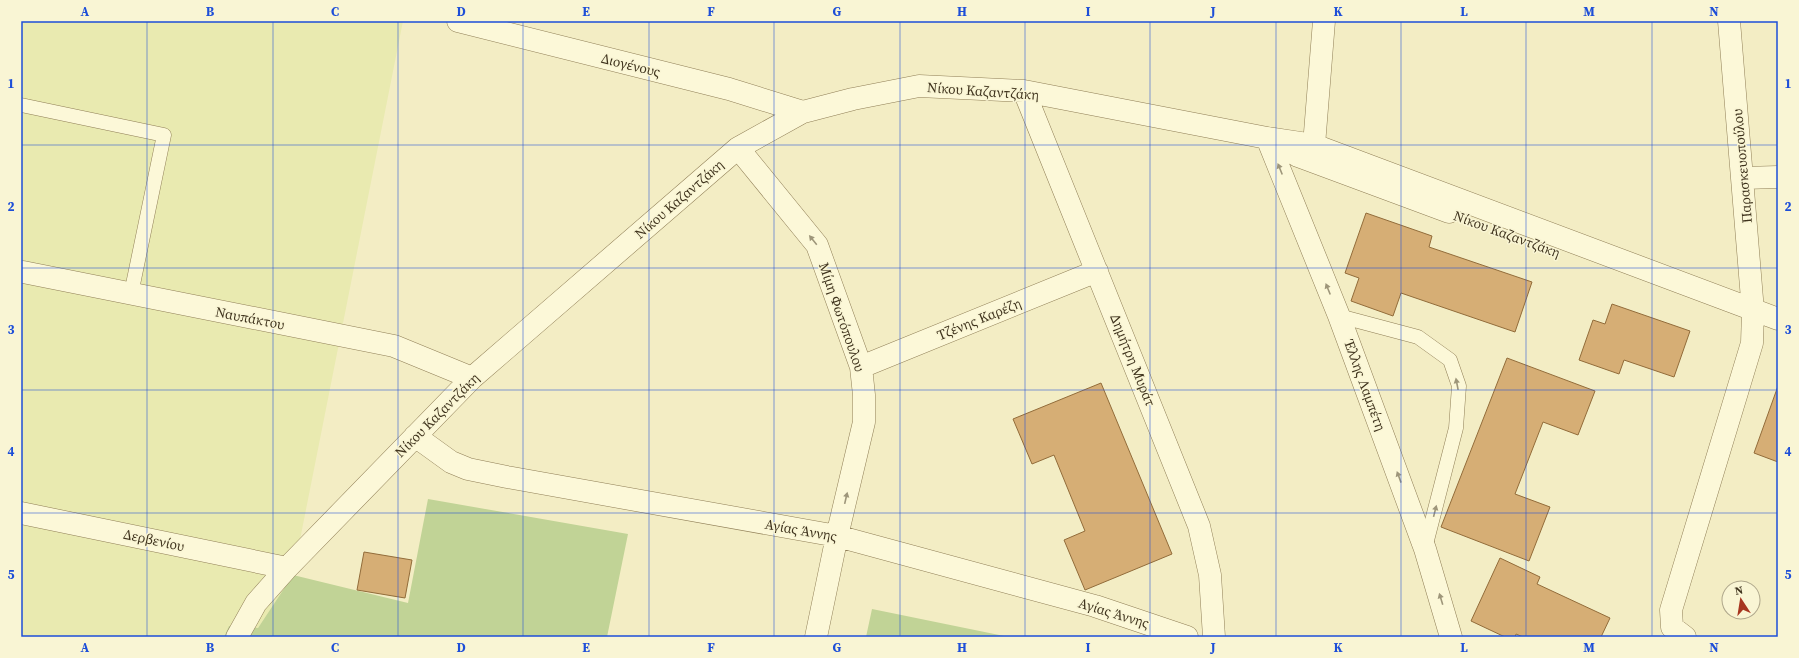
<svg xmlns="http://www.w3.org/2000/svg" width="1799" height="658" viewBox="0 0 1799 658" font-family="'Source Serif 4',serif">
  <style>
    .farmland { fill: #e9eab0 }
    .green { fill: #c1d396 }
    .building { fill: #d6ae75; stroke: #926c3a }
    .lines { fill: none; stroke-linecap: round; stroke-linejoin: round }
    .lane-casing { stroke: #907f57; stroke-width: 15 }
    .street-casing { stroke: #907f57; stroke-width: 23 }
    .lane { stroke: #fcf8d8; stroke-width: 14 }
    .street { stroke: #fcf8d8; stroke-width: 22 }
    .oneway { fill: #9e967a }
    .grid { fill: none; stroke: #1d4ed8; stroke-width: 1; stroke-opacity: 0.55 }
    .labels { text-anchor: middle; stroke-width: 3; stroke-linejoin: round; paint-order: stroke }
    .street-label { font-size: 14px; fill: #3f331d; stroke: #f9f5d4 }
    .neatline { fill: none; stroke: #1d4ed8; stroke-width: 1.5 }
    .grid-label { font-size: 13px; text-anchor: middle; font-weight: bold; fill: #1d4ed8 }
  </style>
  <rect width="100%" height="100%" fill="#f3edc4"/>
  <path class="farmland" d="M21,21H403L293,575L258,628L229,626L224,637H21Z"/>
  <path class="green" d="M428,499L628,534L607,637H224L229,626L258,628L293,575L408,603Z
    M872,609L1009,637H866Z"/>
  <path class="building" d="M1366,213L1432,236L1429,247L1532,282L1515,332L1401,293L1393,316L1351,301L1359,278L1345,273Z
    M1612,304L1690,331L1674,377L1624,360L1619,374L1579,360L1593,320L1605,324Z
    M1507,358L1595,391L1578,435L1543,422L1515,494L1550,507L1529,561L1441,527Z
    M1101,383L1172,554L1085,590L1064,540L1085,531L1054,455L1032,464L1013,419Z
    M1778,386V462L1754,453Z
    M364,552L412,560L405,598L357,590Z
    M1500,558L1540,577L1537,584L1610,618L1601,637H1523L1516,634L1515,637H1505L1471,621Z"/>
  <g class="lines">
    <g class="lane-casing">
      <path id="lane" d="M21,105L164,135L131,294
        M1339,316L1418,337L1450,360L1459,386L1456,428L1425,548"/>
    </g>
    <g class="street-casing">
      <path id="street" d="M458,21L729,89L803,112
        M1024,91L1199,526L1210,575L1214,637
        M1267,138L1339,316L1425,549L1451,637
        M1314,145L1324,21
        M1281,146L1298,156L1449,212
        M738,148L817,245L861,367L864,395V422L837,536L816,637
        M1743,178L1778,177
        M23,272L394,346L472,378
        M861,367L1097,271
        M415,436L451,462L468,469L507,477L837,536L1095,606L1187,637
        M21,513L287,568
        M237,637L256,603L287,568L472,378L738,148L803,112L853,99L919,86L1024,91L1267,138L1314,145L1778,319
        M1685,637L1672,627L1671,610L1752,343L1753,311L1729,21"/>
    </g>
    <use href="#lane" class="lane"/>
    <use href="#street" class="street"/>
  </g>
  <defs><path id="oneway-solid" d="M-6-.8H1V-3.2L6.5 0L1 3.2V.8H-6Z"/></defs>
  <g class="oneway">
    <use href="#oneway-solid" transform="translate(1280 169) rotate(-112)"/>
    <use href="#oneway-solid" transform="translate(813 240) rotate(-129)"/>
    <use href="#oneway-solid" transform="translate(1328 289) rotate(-112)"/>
    <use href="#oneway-solid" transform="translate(1457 384) rotate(-101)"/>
    <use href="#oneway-solid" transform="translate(1399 477) rotate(-110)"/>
    <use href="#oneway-solid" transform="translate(846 498) rotate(-77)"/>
    <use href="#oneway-solid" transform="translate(1435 511) rotate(-76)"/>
    <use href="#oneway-solid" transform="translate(1441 599) rotate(-107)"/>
  </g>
  <path class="grid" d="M147,21V637M273,21V637M398,21V637M523,21V637M649,21V637M774,21V637M900,21V637M1025,21V637M1150,21V637M1276,21V637M1401,21V637M1526,21V637M1652,21V637M21,145H1778M21,268H1778M21,390H1778M21,513H1778"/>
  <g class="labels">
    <g class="street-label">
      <text transform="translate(631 65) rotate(14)" y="5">Διογένους</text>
      <text transform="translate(983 91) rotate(4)" y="5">Νίκου Καζαντζάκη</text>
      <text transform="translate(1742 166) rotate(-95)" y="5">Παρασκευοπούλου</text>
      <text transform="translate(679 199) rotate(-41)" y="5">Νίκου Καζαντζάκη</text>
      <text transform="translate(1507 234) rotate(20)" y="5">Νίκου Καζαντζάκη</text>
      <text transform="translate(842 317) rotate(71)" y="5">Μίμη Φωτόπουλου</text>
      <text transform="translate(250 318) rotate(11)" y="5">Ναυπάκτου</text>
      <text transform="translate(979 319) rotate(-22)" y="5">Τζένης Καρέζη</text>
      <text transform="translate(1133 360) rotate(68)" y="5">Δημήτρη Μυράτ</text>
      <text transform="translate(1365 385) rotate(70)" y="5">Έλλης Λαμπέτη</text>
      <text transform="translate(437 415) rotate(-45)" y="5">Νίκου Καζαντζάκη</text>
      <text transform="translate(801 530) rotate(10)" y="5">Αγίας Άννης</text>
      <text transform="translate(154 540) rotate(12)" y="5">Δερβενίου</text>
      <text transform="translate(1114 613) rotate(17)" y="5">Αγίας Άννης</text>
    </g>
  </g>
  <rect width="1799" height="658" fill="none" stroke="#f9f5d4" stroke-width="44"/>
  <g transform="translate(1741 600) rotate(348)"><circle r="19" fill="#f9f5d4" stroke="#afa78b"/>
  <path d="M0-3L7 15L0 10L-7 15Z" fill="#a73620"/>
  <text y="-6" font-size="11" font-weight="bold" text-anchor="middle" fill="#3f331d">N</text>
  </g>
  <rect x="22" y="22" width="1755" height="614" class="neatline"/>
  <g class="grid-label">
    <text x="85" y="16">A</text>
    <text x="210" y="16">B</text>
    <text x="335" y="16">C</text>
    <text x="461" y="16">D</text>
    <text x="586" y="16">E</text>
    <text x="711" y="16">F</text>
    <text x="837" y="16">G</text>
    <text x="962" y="16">H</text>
    <text x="1088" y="16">I</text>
    <text x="1213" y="16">J</text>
    <text x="1338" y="16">K</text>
    <text x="1464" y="16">L</text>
    <text x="1589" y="16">M</text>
    <text x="1714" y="16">N</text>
    <text x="11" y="88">1</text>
    <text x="1788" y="88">1</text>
    <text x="11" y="211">2</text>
    <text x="1788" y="211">2</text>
    <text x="11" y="334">3</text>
    <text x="1788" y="334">3</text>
    <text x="11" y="456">4</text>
    <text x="1788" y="456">4</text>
    <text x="11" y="579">5</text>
    <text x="1788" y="579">5</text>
    <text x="85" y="652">A</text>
    <text x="210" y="652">B</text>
    <text x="335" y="652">C</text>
    <text x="461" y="652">D</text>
    <text x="586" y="652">E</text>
    <text x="711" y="652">F</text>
    <text x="837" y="652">G</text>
    <text x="962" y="652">H</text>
    <text x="1088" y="652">I</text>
    <text x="1213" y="652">J</text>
    <text x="1338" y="652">K</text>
    <text x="1464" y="652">L</text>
    <text x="1589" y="652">M</text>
    <text x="1714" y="652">N</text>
  </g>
</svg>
